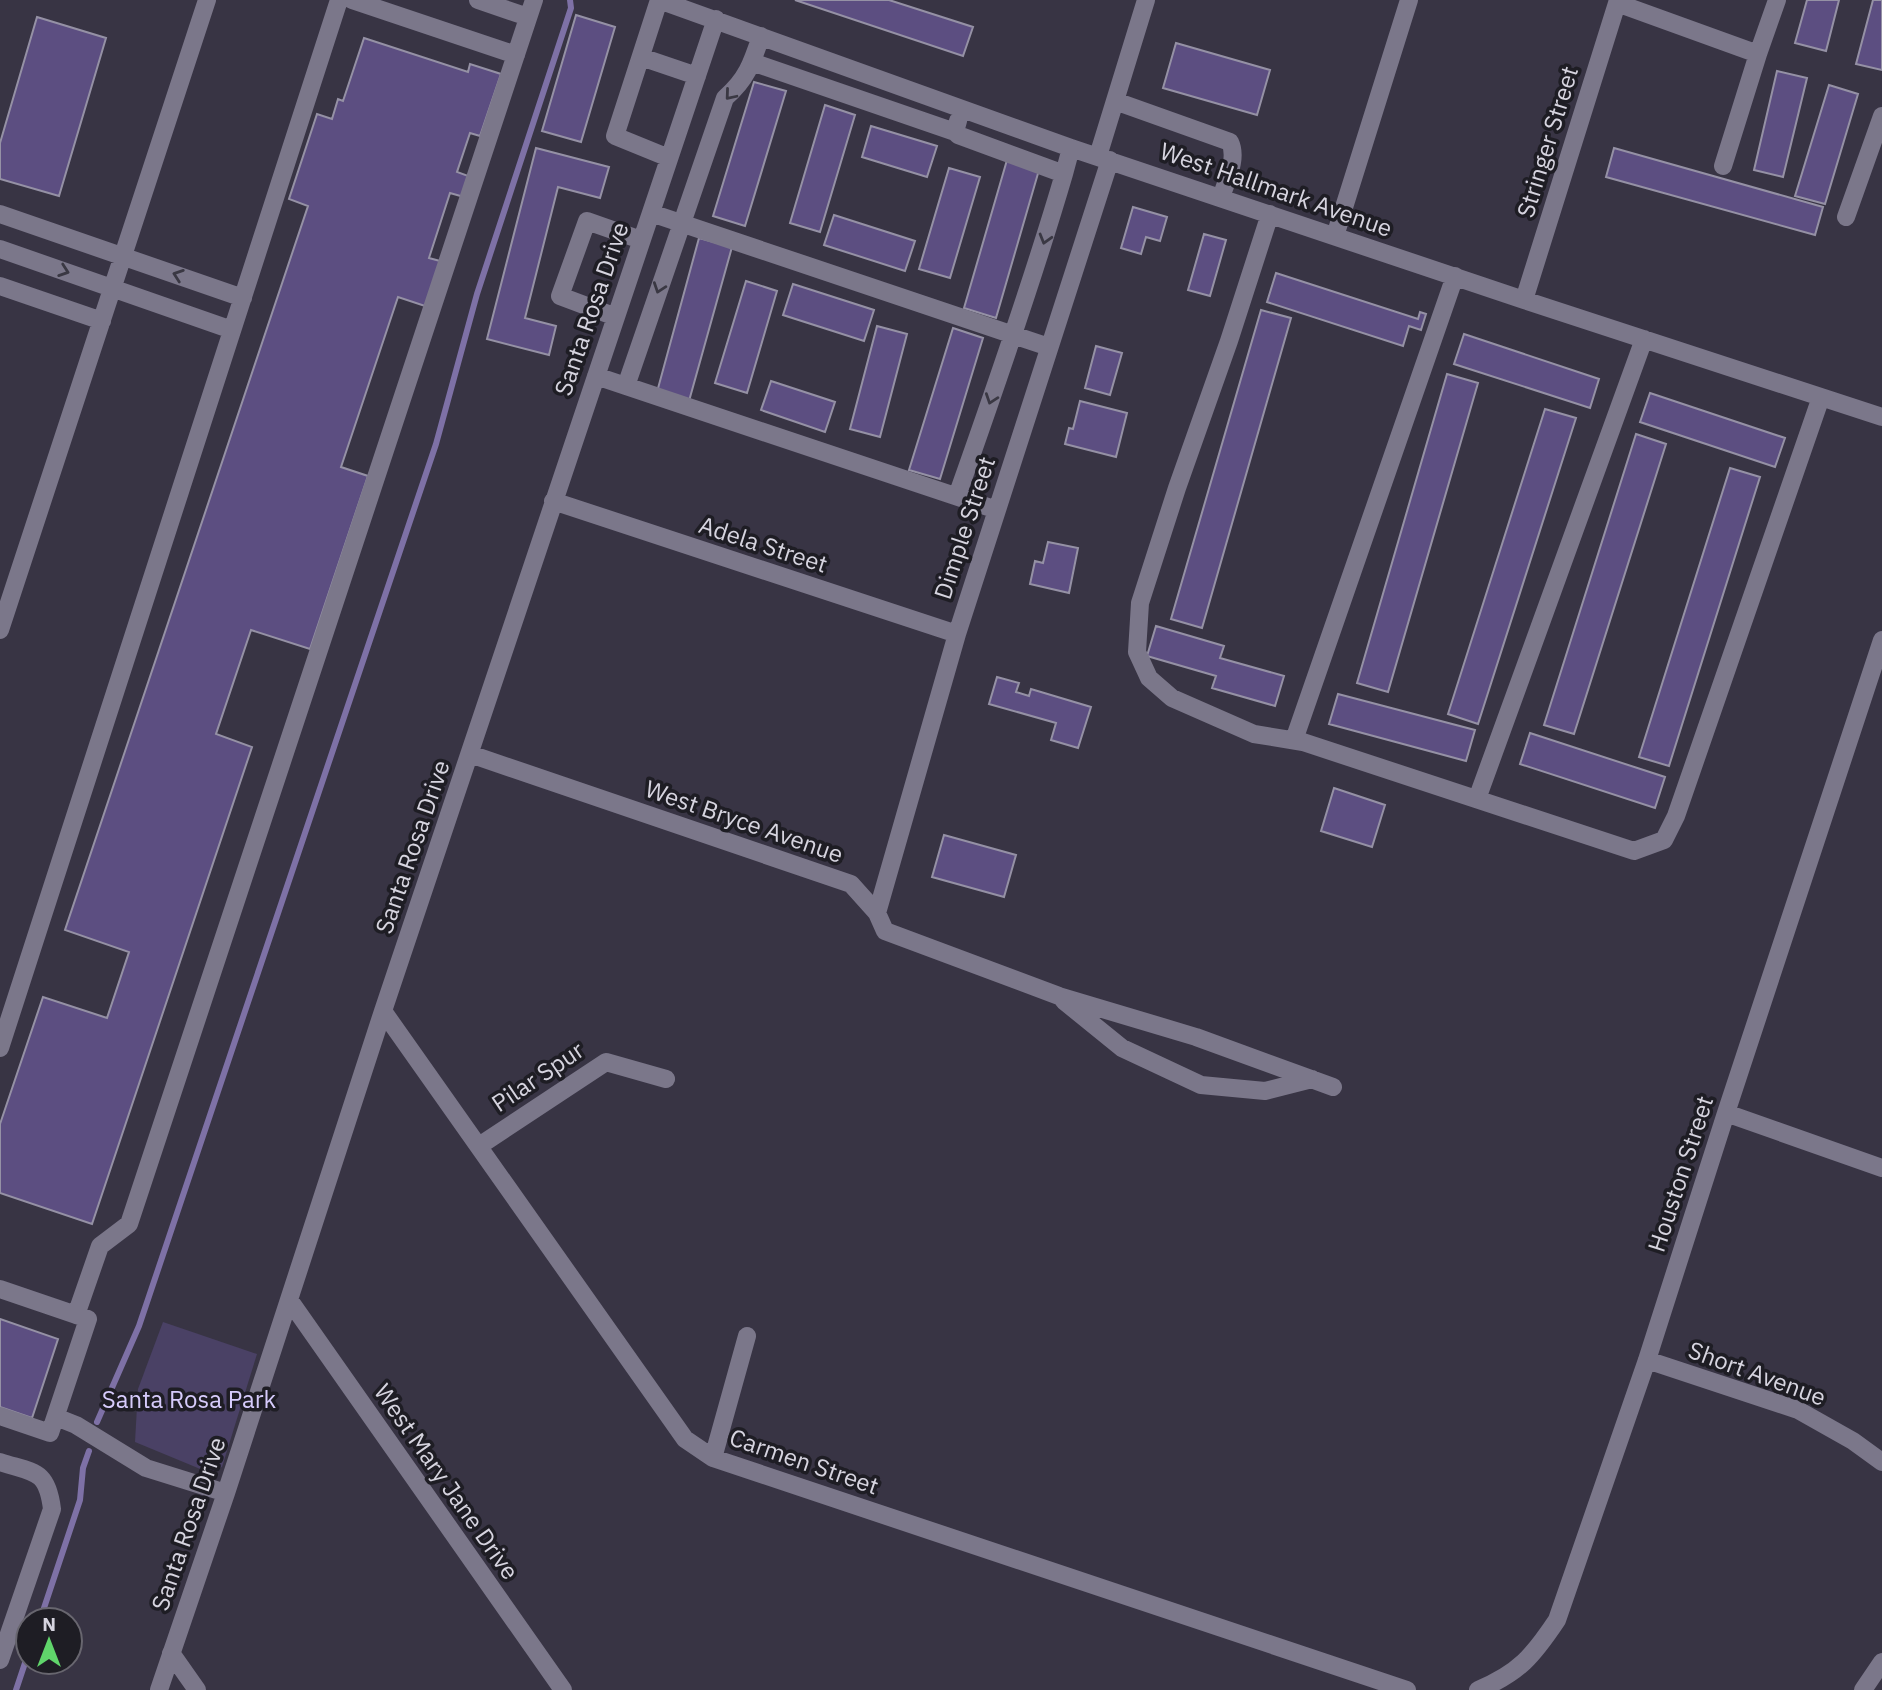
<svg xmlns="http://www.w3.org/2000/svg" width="1882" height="1690" viewBox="0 0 1882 1690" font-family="'IBM Plex Sans',sans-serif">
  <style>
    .green { fill: #4a4165 }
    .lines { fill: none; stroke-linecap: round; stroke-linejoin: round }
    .stream { stroke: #7e71a6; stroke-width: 6 }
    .building { fill: #5c4e81; stroke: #9591a5; stroke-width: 2 }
    .minor { stroke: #7b778a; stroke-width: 18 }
    .oneway { stroke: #3a3843 }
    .labels { text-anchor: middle; stroke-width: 7; stroke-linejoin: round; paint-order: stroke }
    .street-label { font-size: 24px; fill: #d6d4df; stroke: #1e1d24 }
    .park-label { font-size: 24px; fill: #d6cbfb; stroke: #1e1d24 }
  </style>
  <rect width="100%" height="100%" fill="#383444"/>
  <path class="green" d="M163,1322L257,1354L222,1467L210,1473L135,1442L138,1389Z"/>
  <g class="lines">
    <path class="stream" d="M97,1422L139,1326L436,444L477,294L571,8L570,0
      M40,1620L80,1500L83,1468L89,1451
      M16,1690L28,1654"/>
  </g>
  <path class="building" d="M795,0H889L973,27L963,56Z
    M1807,0H1839L1826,51L1795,43Z
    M1873,0H1882V70L1856,64Z
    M576,15L615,27L581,142L542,131Z
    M37,17L106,38L59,196L0,179V143Z
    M364,38L468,72L470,64L501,74L480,136L470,133L457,172L471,177L464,197L450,193L429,258L440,261L425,306L398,297L341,467L368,476L310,649L251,630L216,734L252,747L92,1224L0,1193V1124L43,997L107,1018L129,952L65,930L308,206L289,199L317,114L332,119L338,99L343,101Z
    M1176,43L1270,70L1257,115L1163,88Z
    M1777,71L1807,78L1783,177L1754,170Z
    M754,82L786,91L745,226L713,216Z
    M1829,85L1858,94L1825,204L1795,196Z
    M825,105L855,115L820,232L790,223Z
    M871,126L937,146L927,177L862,157Z
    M536,148L609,167L600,198L558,187L525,318L556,326L549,355L487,339Z
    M1614,148L1823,207L1815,235L1606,177Z
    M1007,160L1039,170L996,318L964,308Z
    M949,168L980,177L950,278L919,269Z
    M1133,207L1167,217L1160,241L1146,237L1141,254L1121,248Z
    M834,215L915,241L905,271L824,245Z
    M1204,234L1226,240L1210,296L1188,290Z
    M699,238L732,247L689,401L657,392Z
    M1276,273L1418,319L1420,312L1426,314L1421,330L1409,326L1403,346L1267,302Z
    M746,281L777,291L747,393L715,383Z
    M793,284L874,310L864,341L783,315Z
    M1261,310L1291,318L1202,628L1171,619Z
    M877,326L907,334L880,437L850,429Z
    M953,328L983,338L940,479L909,470Z
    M1464,334L1599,379L1590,408L1454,364Z
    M1096,346L1122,353L1110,395L1085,388Z
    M1447,374L1478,383L1388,692L1357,683Z
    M771,381L835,402L825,432L761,410Z
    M1650,393L1785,438L1775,467L1640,422Z
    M1080,401L1127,413L1116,457L1065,444L1069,428L1073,429Z
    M1545,409L1576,418L1478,724L1448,714Z
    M1636,434L1666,444L1574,734L1544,725Z
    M1730,468L1760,477L1669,766L1639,757Z
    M1048,542L1078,548L1069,593L1030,584L1035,561L1043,563Z
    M1156,626L1224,646L1220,658L1284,676L1275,706L1212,688L1216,676L1147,656Z
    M997,677L1019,683L1016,692L1029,696L1031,689L1091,707L1078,748L1051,740L1056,723L989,704Z
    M1338,694L1475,730L1466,761L1329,724Z
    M1530,733L1665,777L1655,808L1520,764Z
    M1334,788L1385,805L1372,847L1321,831Z
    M944,835L1016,855L1004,897L932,877Z
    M0,1319L58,1339L32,1418L0,1407Z"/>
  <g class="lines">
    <path class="minor" d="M352,0L516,55
      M478,0L528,17
      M1617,3L1758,54L1777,0
      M641,57L697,76
      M752,62L955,132
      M1115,101L1230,142C1238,159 1226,181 1221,198
      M958,121L955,132L958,135L1064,174L1071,148
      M1098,156L1146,0
      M669,158L615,136L659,0L1071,148L1524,300L1882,417
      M1723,166L1758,54
      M651,213L1049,347
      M0,214L243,298
      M1270,214L1229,341L1177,488L1140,603L1137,652L1149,678L1172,698L1254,734L1303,742L1634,851L1664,840L1676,816L1821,397
      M1846,217L1882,116
      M1335,236L1409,0
      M0,249L232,330
      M0,286L102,321
      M1524,300L1618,0
      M616,317L560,296L587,221L641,240
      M596,376L997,510
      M626,386L725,98C747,79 752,63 761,36
      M957,496C995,389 1032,283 1064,174
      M553,501L957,634
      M0,630L207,0
      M1294,740L1455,276
      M470,754L851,884L877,913L885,931L1059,996L1196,1037L1333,1087
      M1477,799L1644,339
      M877,913L957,634L1110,160
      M1064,1001L1122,1048L1201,1085L1265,1091L1312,1079
      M383,1011L685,1439L713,1458L1407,1690
      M0,1048L339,0
      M1726,1113L1882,1168
      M479,1146L606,1062L666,1079
      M0,1289L88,1319L50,1433L0,1416
      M290,1301L563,1690
      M76,1315L100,1246L129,1224L534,0
      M1647,1360L1798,1410L1853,1441L1882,1462
      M56,1417L76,1425L146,1468L226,1493
      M713,1458L747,1336
      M0,1462C34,1473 47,1469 52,1509L0,1660
      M171,1653L197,1690
      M159,1690L226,1493L383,1011L716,19
      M1478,1690C1519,1673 1533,1656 1557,1620L1647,1360L1726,1113L1882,640
      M1863,1690L1882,1662"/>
  </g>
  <defs><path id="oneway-chevron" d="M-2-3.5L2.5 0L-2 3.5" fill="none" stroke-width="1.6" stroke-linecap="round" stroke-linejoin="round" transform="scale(1.75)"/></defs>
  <g class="oneway">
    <use href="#oneway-chevron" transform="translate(730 95) rotate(130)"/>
    <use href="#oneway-chevron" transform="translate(1045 239) rotate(106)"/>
    <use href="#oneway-chevron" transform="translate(64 271) rotate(19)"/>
    <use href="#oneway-chevron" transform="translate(178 275) rotate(-161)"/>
    <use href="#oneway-chevron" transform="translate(659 288) rotate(109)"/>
    <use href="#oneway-chevron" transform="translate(991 399) rotate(109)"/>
  </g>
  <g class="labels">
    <g class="street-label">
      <text transform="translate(1548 142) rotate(-73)" y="8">Stringer Street</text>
      <text transform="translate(1276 190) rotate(19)" y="8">West Hallmark Avenue</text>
      <text transform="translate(592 309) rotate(-71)" y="8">Santa Rosa Drive</text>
      <text transform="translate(965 528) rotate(-72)" y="8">Dimple Street</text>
      <text transform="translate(763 545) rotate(18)" y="8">Adela Street</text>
      <text transform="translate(744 822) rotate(19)" y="8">West Bryce Avenue</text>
      <text transform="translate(413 847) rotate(-71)" y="8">Santa Rosa Drive</text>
      <text transform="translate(538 1077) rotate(-34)" y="8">Pilar Spur</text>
      <text transform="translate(1681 1174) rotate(-72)" y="8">Houston Street</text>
      <text transform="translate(1757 1374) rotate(20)" y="8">Short Avenue</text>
      <text transform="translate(804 1462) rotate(19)" y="8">Carmen Street</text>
      <text transform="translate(446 1482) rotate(55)" y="8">West Mary Jane Drive</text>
      <text transform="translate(189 1524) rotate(-71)" y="8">Santa Rosa Drive</text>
    </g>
    <g class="park-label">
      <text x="189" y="1408">Santa Rosa Park</text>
    </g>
  </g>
  <g transform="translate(49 1641)"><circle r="33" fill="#1e1d24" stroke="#68666f" stroke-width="2"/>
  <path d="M0-5L12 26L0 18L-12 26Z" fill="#60d56b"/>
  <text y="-10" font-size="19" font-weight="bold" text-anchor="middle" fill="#d6d4df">N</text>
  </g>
</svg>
